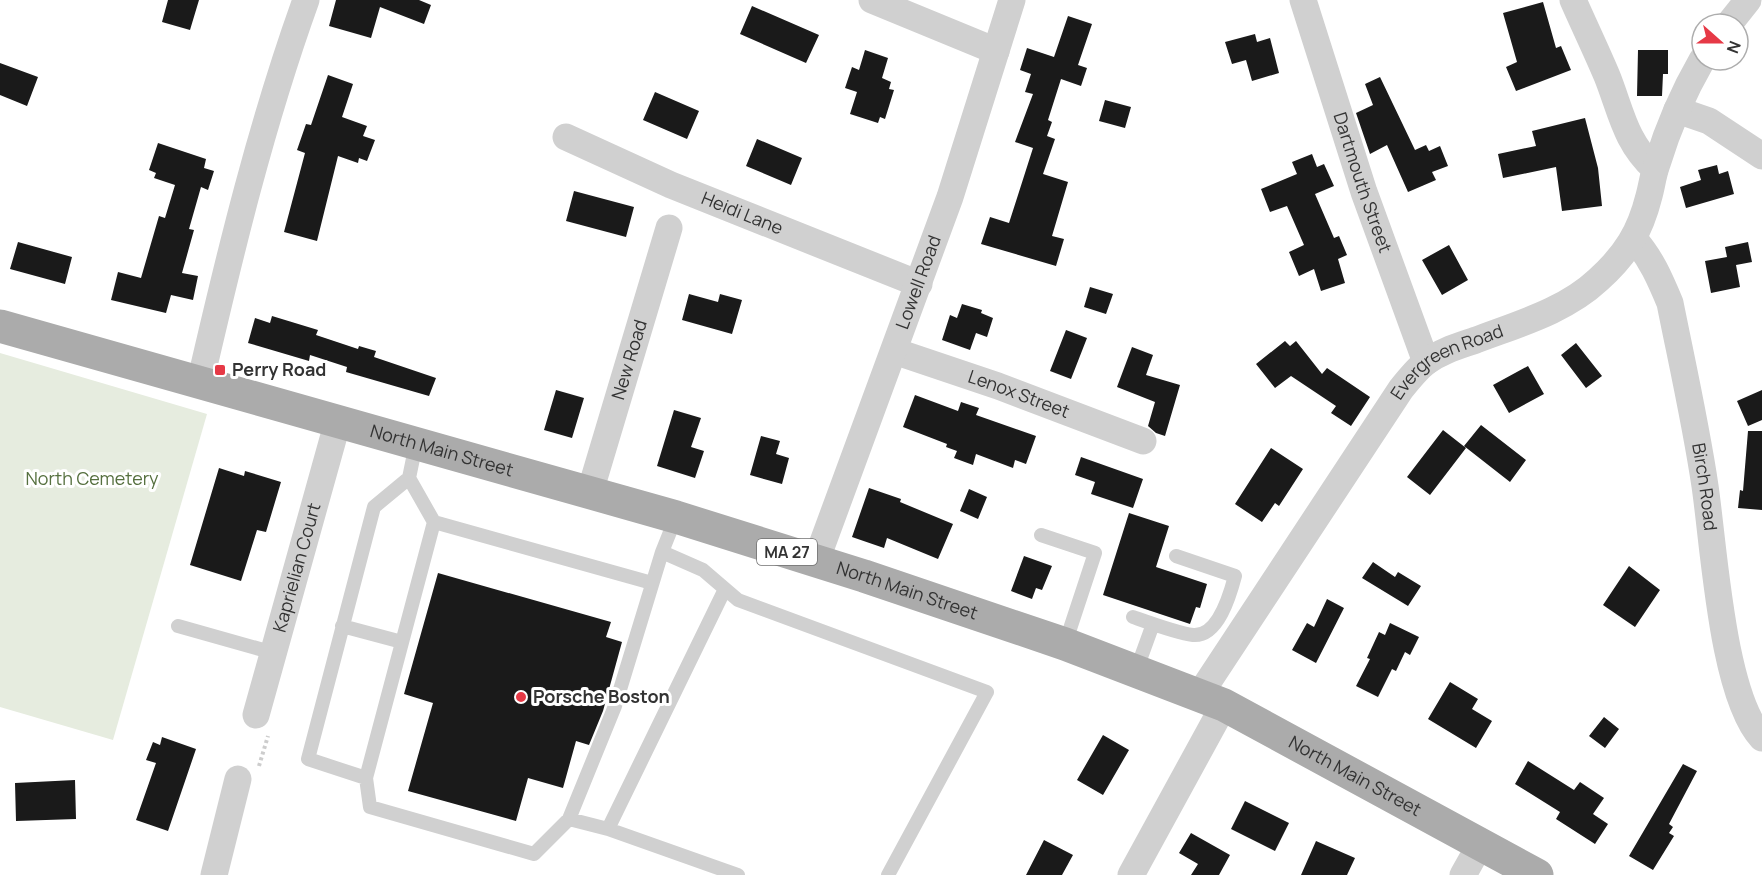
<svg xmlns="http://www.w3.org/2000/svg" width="1762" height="875" viewBox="0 0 1762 875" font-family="Manrope,sans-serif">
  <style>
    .green { fill: #e6ecdf }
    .building { fill: #1a1a1a }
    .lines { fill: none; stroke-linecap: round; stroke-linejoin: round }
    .path { stroke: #cdcdcd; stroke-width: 4; stroke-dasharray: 3 3; stroke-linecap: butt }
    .lane { stroke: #d0d0d0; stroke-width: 14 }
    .street { stroke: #d0d0d0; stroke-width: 27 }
    .primary { stroke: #ababab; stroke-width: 33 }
    .poi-dot { fill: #e63946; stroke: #fff; stroke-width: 2 }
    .labels { text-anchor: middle; stroke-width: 6; stroke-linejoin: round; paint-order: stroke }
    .shield { fill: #fff; stroke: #707070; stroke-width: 1.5 }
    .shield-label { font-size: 16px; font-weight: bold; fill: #333 }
    .street-label { font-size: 18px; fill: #333; stroke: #fff }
    .poi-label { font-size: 18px; font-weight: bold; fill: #333; stroke: #fff; text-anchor: start }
    .park-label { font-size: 18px; fill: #56703f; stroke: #fff }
  </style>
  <rect width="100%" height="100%" fill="#fff"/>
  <path class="green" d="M0,353L207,414L113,740L0,707Z"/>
  <path class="building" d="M168,0H199L190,30L162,22Z
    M336,0H419L431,5L424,24L380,7L371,38L329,26Z
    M1543,2L1556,48L1561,46L1571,70L1516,91L1506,67L1517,62L1503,13Z
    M752,6L819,35L806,63L740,34Z
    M1068,16L1092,24L1078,65L1087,68L1081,86L1061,79L1048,120L1052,122L1047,136L1055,139L1043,174L1068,182L1052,236L1064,239L1056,266L981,244L990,217L1009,223L1033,148L1015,142L1033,94L1025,92L1031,74L1020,70L1027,48L1054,57Z
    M1255,34L1257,42L1270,38L1279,73L1252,81L1246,60L1232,64L1225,42Z
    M865,50L888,58L882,78L891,82L889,89L894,90L885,119L880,117L878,123L850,114L857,92L845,88L852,67L859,70Z
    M1638,50H1668V74H1663L1662,96H1637Z
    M0,63L38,77L27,106L0,95Z
    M328,75L353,84L342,117L367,126L363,136L375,140L367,161L359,158L358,163L338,156L317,241L284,232L305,153L297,150L306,124L311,125Z
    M1380,77L1415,150L1426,145L1429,151L1440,146L1448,166L1432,172L1436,180L1408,192L1387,145L1370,154L1356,113L1373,105L1365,84Z
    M655,92L699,111L687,139L643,120Z
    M1105,100L1131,107L1125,128L1099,121Z
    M1585,118L1598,168L1602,206L1562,211L1556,167L1503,178L1498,154L1536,146L1532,131Z
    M757,139L802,158L791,185L746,166Z
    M158,143L206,159L204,168L214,171L208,190L201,187L189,229L194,230L182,273L198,276L193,300L171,295L166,313L111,300L118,272L141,278L159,216L165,218L175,185L154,178L156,173L149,170Z
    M1312,154L1317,167L1324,164L1334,186L1315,194L1334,238L1339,236L1347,255L1338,259L1345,283L1321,291L1314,269L1299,276L1289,252L1304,245L1287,206L1270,212L1261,189L1297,174L1292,162Z
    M1717,165L1719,174L1728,171L1734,194L1686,208L1680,187L1701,180L1698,170Z
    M574,191L634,207L626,237L566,221Z
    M18,242L72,257L65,284L10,269Z
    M1748,242L1752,262L1736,265L1740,287L1711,293L1705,261L1727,257L1725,247Z
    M1449,245L1468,280L1442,295L1422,260Z
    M1090,287L1113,294L1106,314L1084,307Z
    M689,294L718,302L720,294L742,300L732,334L682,320Z
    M962,304L982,310L981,313L993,318L987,337L976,333L970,350L942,340L950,315L957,318Z
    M272,316L318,330L316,335L358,349L359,346L376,351L374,357L436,378L429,396L346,372L347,367L310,355L309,361L248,343L255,318L270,323Z
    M1066,330L1087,338L1071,379L1050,371Z
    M1285,341L1290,346L1296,341L1322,374L1327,368L1370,397L1351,426L1331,413L1336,406L1291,376L1275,388L1256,364Z
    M1576,343L1602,376L1586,388L1561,355Z
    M1132,347L1153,355L1146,375L1180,385L1165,436L1156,433L1148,426L1155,402L1117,387Z
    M1528,366L1544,394L1509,413L1493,385Z
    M556,390L584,398L572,438L544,430Z
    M1762,390V420L1748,426L1737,401Z
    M915,395L958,411L961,402L979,408L976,415L1036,436L1026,464L1015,460L1013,468L976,454L973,465L954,458L957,451L946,447L947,444L903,427Z
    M674,410L701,418L691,447L704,451L695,478L657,466Z
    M1481,425L1526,460L1510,482L1464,446Z
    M1443,430L1466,448L1430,495L1407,477Z
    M1748,431H1762V510L1738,508L1740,490L1743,491Z
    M761,436L780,441L776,454L789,458L782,484L750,475Z
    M1271,448L1303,469L1279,506L1275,503L1262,522L1235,504Z
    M1081,457L1143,479L1133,508L1091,494L1095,482L1075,475Z
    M219,468L244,476L245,471L281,482L266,532L257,530L241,581L190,565Z
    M869,488L901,499L900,502L953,524L938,559L887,538L884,548L852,537Z
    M969,489L987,497L978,519L960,511Z
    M1129,513L1169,526L1156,567L1207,584L1200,608L1196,607L1190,624L1103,595Z
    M1024,556L1052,566L1042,590L1036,588L1032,599L1011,591Z
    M1373,562L1395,577L1398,572L1421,586L1408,606L1362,578Z
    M1629,566L1660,590L1635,627L1603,605Z
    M438,573L611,622L606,637L622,642L603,711L589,745L576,741L563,788L528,778L516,821L408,791L433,703L404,694Z
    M1327,599L1344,608L1316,663L1292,650L1307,623L1314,627Z
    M1390,623L1419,637L1410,655L1405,652L1396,671L1392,669L1378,697L1356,686L1370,659L1367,658L1379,632L1385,635Z
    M1450,682L1478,699L1472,709L1492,721L1476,748L1428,719Z
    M1604,717L1619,729L1605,748L1589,736Z
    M1103,735L1129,750L1103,795L1077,780Z
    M162,737L196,749L168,831L136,820L156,763L146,760L153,742L160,745Z
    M1528,761L1574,790L1580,782L1604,798L1593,814L1608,824L1595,844L1556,819L1560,812L1515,784Z
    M1683,764L1697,771L1669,824L1673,827L1669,833L1674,836L1653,870L1629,856Z
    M75,780L76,819L16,821L15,783Z
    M1245,801L1289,823L1275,851L1231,829Z
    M1191,833L1230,855L1219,875H1191L1198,864L1179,853Z
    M1044,840L1073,855L1062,875H1026Z
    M1316,841L1355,858L1347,875H1301Z"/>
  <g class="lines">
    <path class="path" d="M259,766L268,736"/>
    <path class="lane" d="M416,444L409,478L434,522L652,583
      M409,478L374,507L308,759L366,778L434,522
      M676,517L662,552L703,570L738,600L987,692L888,875
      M1041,535L1095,553L1065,644
      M725,589L608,829L738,875
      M1133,617C1150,623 1177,633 1193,635C1218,637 1230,595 1235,576L1176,556
      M178,626L274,653
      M342,626L402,642
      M1136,671L1153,624
      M366,778L370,807L534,854L569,819
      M608,829L569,819L615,706L662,552"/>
    <g class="street">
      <path d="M872,0L996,51"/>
      <path id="s1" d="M1303,0L1364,192L1426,362"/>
      <path d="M1573,0C1584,25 1596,50 1607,76C1621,111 1625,142 1655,169"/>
      <path d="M1729,24L1748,0"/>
      <path d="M1677,110L1709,121L1762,156"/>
      <path id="s2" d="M566,137L671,185L919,284"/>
      <path id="s3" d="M1634,239C1651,258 1660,279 1670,303C1682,363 1696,425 1705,486C1714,547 1722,695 1762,738"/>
      <path id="s4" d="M894,351L998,386L1143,441"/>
      <path d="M200,383C230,253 261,125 306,0"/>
      <path id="s5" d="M590,492L669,228"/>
      <path id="s6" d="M816,561L950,197L1012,0"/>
      <path id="s7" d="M1200,694L1401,389C1409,379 1417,369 1426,362C1441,351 1459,346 1476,340C1518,324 1565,311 1598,280C1626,255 1640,232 1649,196C1652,185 1653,175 1657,164C1668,128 1683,93 1702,60"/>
      <path id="s8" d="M256,715L338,421"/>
      <path d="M214,875L238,779"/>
      <path d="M1131,875L1224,705"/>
      <path d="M1463,875L1481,843"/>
    </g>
    <path class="primary" id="s9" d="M0,326L676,517L864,576L1065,644L1224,705L1537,875"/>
  </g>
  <g class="poi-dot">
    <rect x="214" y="364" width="12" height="12" rx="3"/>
    <circle cx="521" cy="697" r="6"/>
  </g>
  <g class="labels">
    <rect class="shield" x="757" y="539" width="60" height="26" rx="4.5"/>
    <g class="shield-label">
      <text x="787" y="558">MA 27</text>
    </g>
    <g class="street-label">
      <text dy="6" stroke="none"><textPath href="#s1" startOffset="192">Dartmouth Street</textPath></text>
      <text dy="6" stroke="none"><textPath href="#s2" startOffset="192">Heidi Lane</textPath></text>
      <text dy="6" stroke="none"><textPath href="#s6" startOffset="297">Lowell Road</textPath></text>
      <text dy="6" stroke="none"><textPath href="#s5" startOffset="138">New Road</textPath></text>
      <text dy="6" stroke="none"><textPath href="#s7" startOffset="420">Evergreen Road</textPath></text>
      <text dy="6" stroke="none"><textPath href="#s4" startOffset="132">Lenox Street</textPath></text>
      <text dy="6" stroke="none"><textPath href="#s9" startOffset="459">North Main Street</textPath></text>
      <text dy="6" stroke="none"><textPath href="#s3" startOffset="261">Birch Road</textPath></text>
      <text dy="6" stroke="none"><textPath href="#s8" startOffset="153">Kaprielian Court</textPath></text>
      <text dy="6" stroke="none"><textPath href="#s9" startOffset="945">North Main Street</textPath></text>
      <text dy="6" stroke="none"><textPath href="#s9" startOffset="1431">North Main Street</textPath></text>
    </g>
    <g class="poi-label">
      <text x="232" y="376">Perry Road</text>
      <text x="533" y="703">Porsche Boston</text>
    </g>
    <g class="park-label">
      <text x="92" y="485">North Cemetery</text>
    </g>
  </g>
  <g transform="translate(1720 42) rotate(111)"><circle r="28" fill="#ffffff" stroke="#adadad" stroke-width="1.5"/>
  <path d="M0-4.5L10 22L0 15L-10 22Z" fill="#e63946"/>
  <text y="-9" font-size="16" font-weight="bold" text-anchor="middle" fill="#333333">N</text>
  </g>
</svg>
